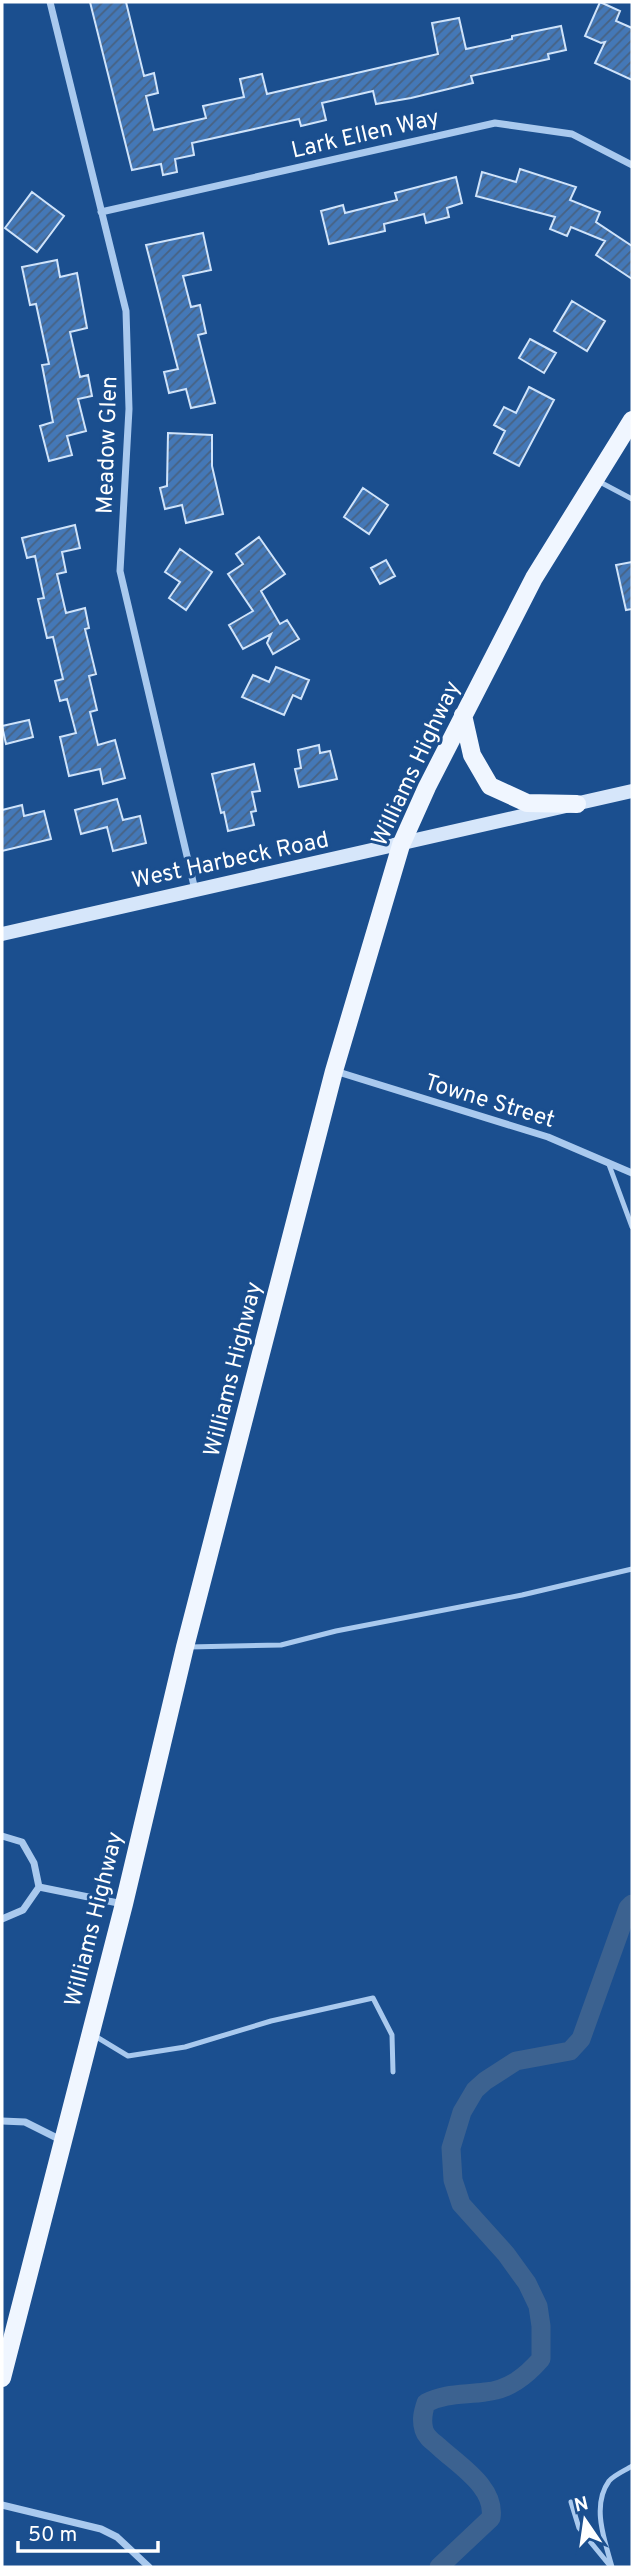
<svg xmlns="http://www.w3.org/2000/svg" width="634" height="2569" viewBox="0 0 634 2569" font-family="Overpass,sans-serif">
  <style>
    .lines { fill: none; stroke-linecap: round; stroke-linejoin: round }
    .canal { stroke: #3c6290; stroke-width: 19 }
    .building { fill: url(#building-hatch); stroke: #cfe3fa; stroke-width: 2 }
    .lane { stroke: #a9c9ee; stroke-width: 5 }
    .street { stroke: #a9c9ee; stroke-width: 7 }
    .secondary { stroke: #d6e6fa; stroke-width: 14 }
    .primary { stroke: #f0f6ff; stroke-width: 18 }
    .labels { text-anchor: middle; stroke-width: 6; stroke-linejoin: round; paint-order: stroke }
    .street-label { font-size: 23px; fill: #fff; stroke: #1b4f8f }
  </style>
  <defs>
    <pattern id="building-hatch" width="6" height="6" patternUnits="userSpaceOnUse" patternTransform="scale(1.75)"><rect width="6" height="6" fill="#4478b7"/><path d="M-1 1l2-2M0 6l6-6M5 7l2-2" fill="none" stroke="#486282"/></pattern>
  </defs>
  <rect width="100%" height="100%" fill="#1b4f8f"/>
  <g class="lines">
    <path class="canal" d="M439,2567L491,2518C496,2487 458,2465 438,2446C432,2441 426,2437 424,2430C421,2420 423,2412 426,2403C445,2393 464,2395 485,2392C509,2390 526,2376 541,2359V2326L538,2306L527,2283L506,2254L461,2204L453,2180L451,2148L462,2112L475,2090L485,2081L516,2061L570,2051L581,2039L628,1908L632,1904"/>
  </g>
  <path class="building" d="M90,2H126L144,76L154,73L158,93L146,96L154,130L206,118L203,106L244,97L240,79L262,74L267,94L438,54L432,23L459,18L466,49L512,39V36L561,26L566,50L548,54L549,59L471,76L473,83L411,98L376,104L373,91L322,103L326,120L301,126L299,119L192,143L194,155L175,159L177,172L163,175L161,164L132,170Z
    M600,2L620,11L616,21L632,28V80L595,63L605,42L601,43L585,36Z
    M520,169L576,187L570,200L600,212L596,222L632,246V279L596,255L605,241L571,227L567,236L550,229L555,217L476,196L482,172L516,182Z
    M456,177L462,203L447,208L449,217L426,223L424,214L384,224L385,231L329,244L321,211L343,205L345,213L397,200L395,193Z
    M32,192L64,216L37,252L5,228Z
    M203,233L211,270L183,276L191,307L200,305L206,333L198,335L215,403L191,408L186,389L169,393L164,372L178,369L146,245Z
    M57,260L60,277L77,273L87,328L70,332L80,377L88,375L92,396L78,399L86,431L67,436L72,455L49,461L40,426L53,422L42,365L49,364L36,304L30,305L22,267Z
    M572,301L605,321L587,351L554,331Z
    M530,339L556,353L544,373L519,358Z
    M529,387L554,400L519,466L494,453L505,431L494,425L504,407L516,413Z
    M168,433L212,435V466L223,514L186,523L182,505L165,509L160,488L167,486Z
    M363,488L388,505L369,534L344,517Z
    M75,525L80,548L62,552L66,572L57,574L66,613L85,608L89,628L85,629L96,674L89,676L97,710L90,712L98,745L115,740L125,778L103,784L100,769L69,776L60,737L76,733L67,699L60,701L55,681L63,679L53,637L47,638L38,599L44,598L35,556L27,558L22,538Z
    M259,537L285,574L261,591L280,624L287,620L299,639L273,654L267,643L271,634L243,649L229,625L253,611L228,574L243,564L236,554Z
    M180,549L212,572L186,610L169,598L180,582L165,572Z
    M386,560L395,576L380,584L371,568Z
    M632,562V609L626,610L616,565Z
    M276,667L309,680L301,699L293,695L284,715L242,697L253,675L269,682Z
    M29,720L33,737L6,744L2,726Z
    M319,745L320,753L330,751L337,779L299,787L295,769L301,768L298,750Z
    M254,764L260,791L252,792L256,811L251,812L254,825L228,831L224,812L221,813L212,774Z
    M117,799L123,820L140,816L146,843L113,851L107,827L81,834L75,810Z
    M22,805L24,816L44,811L51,839L2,851V810Z"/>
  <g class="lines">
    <path class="lane" d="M598,481L632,499
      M608,1162L632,1227
      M189,1647L281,1645L336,1631L522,1595L632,1569
      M95,2036L128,2056L185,2047L271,2021L373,1998L392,2035L393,2072
      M571,2502L579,2528L611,2567
      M612,2567C605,2541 591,2506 609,2481C614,2475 626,2470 632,2466"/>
    <path class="street" d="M50,2L126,311L129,409L120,571L195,890
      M101,212L495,123L572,134L632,165
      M335,1071L548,1137L632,1173
      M2,1836L22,1842L34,1863L39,1887L23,1910L2,1919
      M39,1887L123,1904
      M2,2121L25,2122L61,2140
      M2,2505L101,2529L117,2537L149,2567"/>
    <path class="secondary" d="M2,934L632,791"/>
    <path class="primary" d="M463,715L472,755L490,786L527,803L577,804
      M2,2378L124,1904L185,1647L334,1071L401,845L427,787L534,578L632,420"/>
  </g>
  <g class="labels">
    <g class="street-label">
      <text transform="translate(365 133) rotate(-13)" y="8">Lark Ellen Way</text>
      <text transform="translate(106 445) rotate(-88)" y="8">Meadow Glen</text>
      <text transform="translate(415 763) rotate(-65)" y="8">Williams Highway</text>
      <text transform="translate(230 859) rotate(-12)" y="8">West Harbeck Road</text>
      <text transform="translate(490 1100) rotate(17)" y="8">Towne Street</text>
      <text transform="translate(232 1369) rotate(-76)" y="8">Williams Highway</text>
      <text transform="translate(93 1919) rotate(-76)" y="8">Williams Highway</text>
    </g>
  </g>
  <rect width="634" height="2569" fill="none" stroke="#ffffff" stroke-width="7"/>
  <g transform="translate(585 2520) rotate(347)" stroke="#1b4f8f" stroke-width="5" paint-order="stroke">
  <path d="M0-5L12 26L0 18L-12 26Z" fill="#ffffff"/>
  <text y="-10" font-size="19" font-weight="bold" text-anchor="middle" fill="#ffffff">N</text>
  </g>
  <path d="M18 2541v10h140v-10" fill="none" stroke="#ffffff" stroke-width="3.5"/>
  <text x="28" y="2541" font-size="21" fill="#ffffff" stroke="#1b4f8f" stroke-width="5" paint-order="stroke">50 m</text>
</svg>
